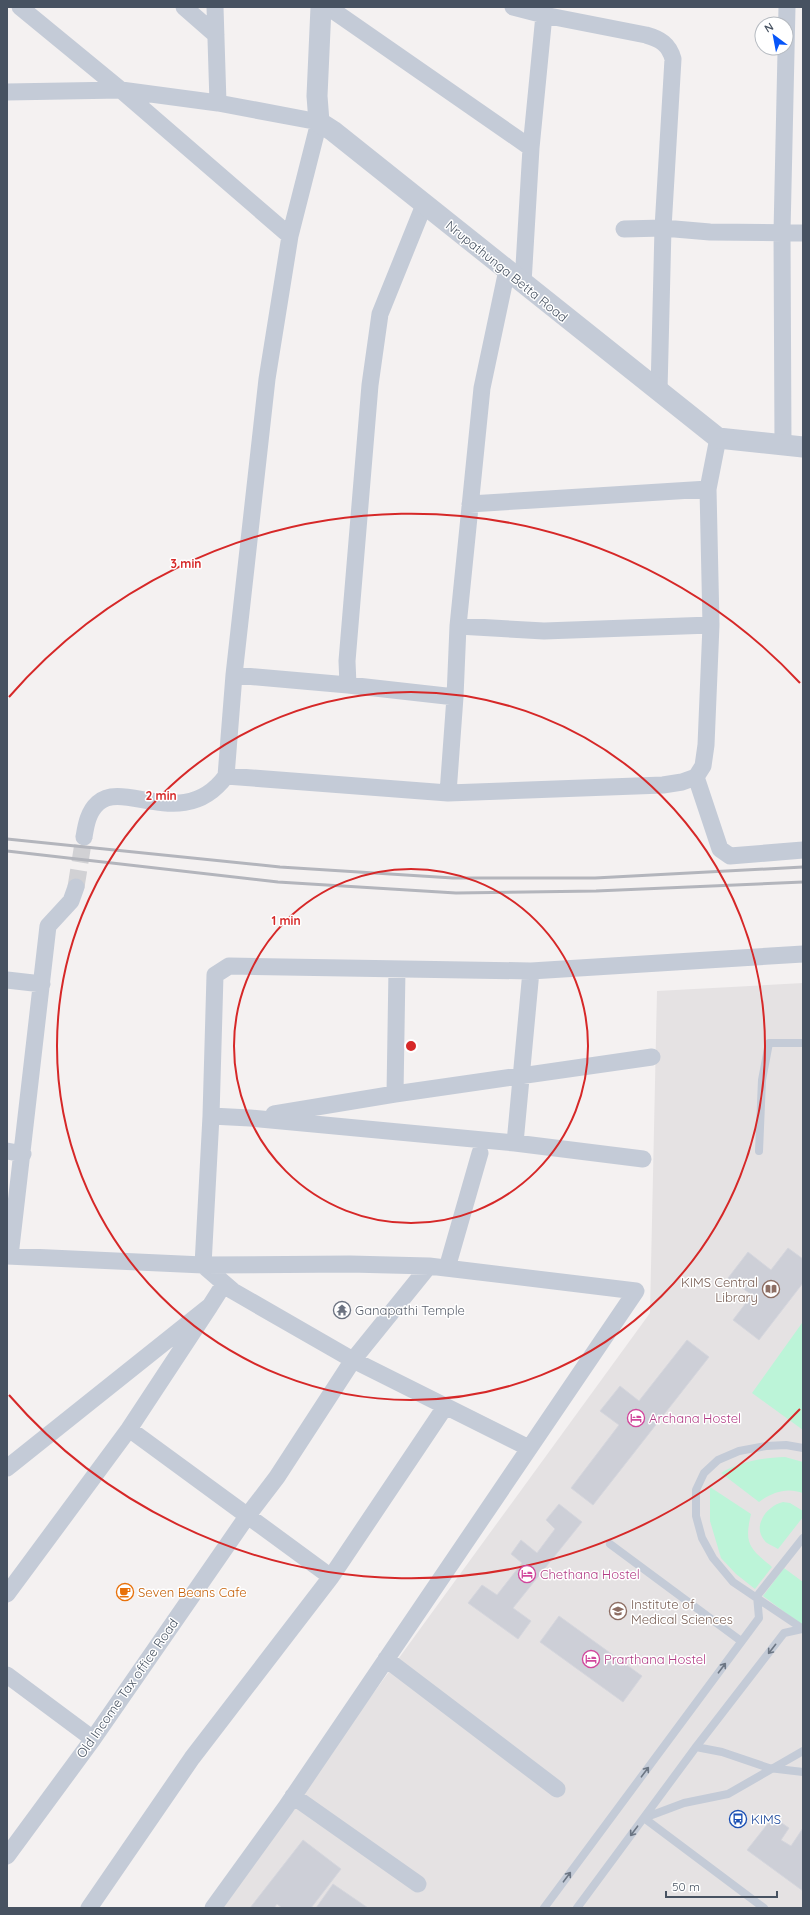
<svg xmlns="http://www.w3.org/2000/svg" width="810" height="1915" viewBox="0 0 810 1915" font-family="Quicksand,sans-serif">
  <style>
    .education { fill: #e5e2e3 }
    .green { fill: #bcf4d8 }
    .building { fill: #cdcfd7; stroke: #d5d6dd }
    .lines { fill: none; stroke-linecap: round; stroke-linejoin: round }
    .minor-tunnel { stroke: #d1d1d4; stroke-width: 17; stroke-dasharray: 17 8; stroke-linecap: butt }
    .service { stroke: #c4cbd7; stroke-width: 8 }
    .minor { stroke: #c4cbd7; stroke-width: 17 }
    .tertiary { stroke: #c4cbd7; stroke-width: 21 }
    .rail { stroke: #b3b5bc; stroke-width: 3 }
    .oneway { stroke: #6c7684 }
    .ring { fill: none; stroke: #d62828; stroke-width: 2 }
    .labels { text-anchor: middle; stroke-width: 3; stroke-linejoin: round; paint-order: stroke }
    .street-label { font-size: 13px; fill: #475261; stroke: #fff }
    .education-label { font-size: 13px; fill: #785e54; stroke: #fff; text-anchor: end }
    .worship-label { font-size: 13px; fill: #5b616d; stroke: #fff; text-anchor: start }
    .hotel-label { font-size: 13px; fill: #b23c85; stroke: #fff; text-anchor: start }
    .food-label { font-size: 13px; fill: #c56008; stroke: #fff; text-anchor: start }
    .transit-label { font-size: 13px; fill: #164399; stroke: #fff; text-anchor: start }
    .centre { fill: #d62828; stroke: #fff; stroke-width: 2 }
    .ring-label { font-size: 12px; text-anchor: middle; font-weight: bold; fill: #d62828; stroke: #fff; stroke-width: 3; stroke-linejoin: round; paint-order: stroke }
  </style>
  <rect width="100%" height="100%" fill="#f4f1f1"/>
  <path class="education" d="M803,983V1908H217L650,1313L657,991Z"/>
  <path class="green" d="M802,1323L803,1324V1430L752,1393Z
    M785,1457L803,1462V1493C787,1487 772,1492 759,1502L721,1473C741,1461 762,1458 785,1457Z
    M710,1487L751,1514C744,1544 749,1548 772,1567L755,1589L736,1574L721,1558L710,1521Z
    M783,1502L790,1503L803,1511V1517L778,1549C775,1547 770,1545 767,1543C750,1528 766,1506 783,1502Z
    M784,1568L803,1582L802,1625L763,1596Z"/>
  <path class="building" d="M788,1248L803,1259V1283L759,1340L733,1320L752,1295L728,1278L748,1252L771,1270Z
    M687,1340L709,1357L593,1505L571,1488L619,1425L600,1411L620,1386L639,1401Z
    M559,1504L582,1522L513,1608L531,1621L518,1639L468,1603L482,1585L497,1595L522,1563L511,1554L521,1540L537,1553L555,1529L546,1520Z
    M559,1616L642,1676L623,1702L540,1642Z
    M773,1817L789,1828L781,1840L791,1846L803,1828V1891L747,1850Z
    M303,1840L341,1869L311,1908H282L277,1904L274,1908H250Z
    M333,1884L368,1908H316Z"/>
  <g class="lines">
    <path class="minor-tunnel" d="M76,887L84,837"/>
    <path class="service" d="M759,1151L762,1080L769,1043H803
      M803,1448L786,1445L766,1446L739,1451L718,1460L704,1473L696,1490V1516L702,1538L713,1558L733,1582L803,1629
      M610,1544L741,1641
      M696,1747L722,1752L769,1768L803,1772
      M644,1818L684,1803L728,1794L803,1751
      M644,1818L764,1908
      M544,1908L759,1618L757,1596L803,1538
      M577,1908L696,1747L784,1633L802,1629"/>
    <path class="minor" d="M20,7L121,90L290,236
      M184,7L216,35
      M215,7L218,103
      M328,7L531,148
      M513,7L544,15L646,35C660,39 669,44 673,59L663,228L659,391
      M7,92L121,90L218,103L319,122L290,236L267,379L234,675L226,776C184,833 124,779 98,803C88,812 86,825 84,837
      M624,229L663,228L710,232L803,233
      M523,283L531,148L544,15
      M783,444L782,232L787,7
      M470,504L708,489
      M458,626L544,631L711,625
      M234,675L348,685L455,697
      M348,685L347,661L370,385L380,314L424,205
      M226,776L448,793L663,785L682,782L696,777L703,766L706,745L711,625L708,489L718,438
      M696,777L720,849L730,856L803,850
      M448,793L455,697L458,626L482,388L507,270
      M7,980L42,984
      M395,1094L397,969
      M274,1114L395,1094L652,1057
      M211,1116L250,1118L515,1143L531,971
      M515,1143L643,1159
      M7,1151L23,1154
      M7,1256L203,1265L233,1291L353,1360L529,1448
      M10,1256L48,926L71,901L76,887
      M447,1268L480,1153
      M129,1429L331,1577
      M7,1468L210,1306L224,1284
      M7,1594L129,1429L210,1306
      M386,1659L557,1789
      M7,1675L93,1739
      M293,1796L418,1884
      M7,1856L93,1739L248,1515L277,1477L353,1360L429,1266
      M89,1908L192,1758L331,1577L445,1407
      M213,1908L286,1807L636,1291L429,1266L350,1264L203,1265L211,1116L215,975L229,966L531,971L803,954"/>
    <path class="tertiary" d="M321,7L317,96L319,122L333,131L718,438L803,447"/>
    <path class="rail" d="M7,839L280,867L453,878H595L803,867
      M7,851L278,882L456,893L596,891L803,882"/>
  </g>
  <defs><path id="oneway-shaft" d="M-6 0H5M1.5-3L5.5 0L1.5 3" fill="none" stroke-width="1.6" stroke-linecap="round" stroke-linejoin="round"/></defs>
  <g class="oneway">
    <use href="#oneway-shaft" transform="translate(772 1649) rotate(128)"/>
    <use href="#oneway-shaft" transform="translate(722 1668) rotate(-53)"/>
    <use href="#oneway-shaft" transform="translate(645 1772) rotate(-53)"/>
    <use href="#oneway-shaft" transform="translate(634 1831) rotate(127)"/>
    <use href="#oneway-shaft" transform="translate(567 1877) rotate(-53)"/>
  </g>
  <g class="ring">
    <circle cx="411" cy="1046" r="177"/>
    <circle cx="411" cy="1046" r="354"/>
    <path d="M800 1409A532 532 0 0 1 9 1395M9 697A532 532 0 0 1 800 683"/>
  </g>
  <defs>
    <g id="library-ring" transform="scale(0.9)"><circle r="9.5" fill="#fff" stroke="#8d6e63" stroke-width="1.5"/><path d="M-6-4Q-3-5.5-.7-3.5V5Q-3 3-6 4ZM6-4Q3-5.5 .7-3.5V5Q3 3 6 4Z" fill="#8d6e63"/></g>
    <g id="temple-ring" transform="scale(0.9)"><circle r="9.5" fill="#fff" stroke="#6b7280" stroke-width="1.5"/><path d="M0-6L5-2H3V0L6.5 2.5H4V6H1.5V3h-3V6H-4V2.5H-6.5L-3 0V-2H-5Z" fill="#6b7280"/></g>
    <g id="hotel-ring" transform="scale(0.9)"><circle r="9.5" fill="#fff" stroke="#d1479c" stroke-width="1.5"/><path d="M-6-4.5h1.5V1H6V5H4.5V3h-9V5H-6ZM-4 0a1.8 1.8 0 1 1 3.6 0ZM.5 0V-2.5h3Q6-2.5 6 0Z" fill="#d1479c"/></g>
    <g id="cafe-ring" transform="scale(0.9)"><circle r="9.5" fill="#fff" stroke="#e8710a" stroke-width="1.5"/><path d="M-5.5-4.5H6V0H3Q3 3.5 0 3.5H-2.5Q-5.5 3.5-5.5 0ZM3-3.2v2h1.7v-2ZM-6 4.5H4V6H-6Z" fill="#e8710a"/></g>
    <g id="university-ring" transform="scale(0.9)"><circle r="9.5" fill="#fff" stroke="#8d6e63" stroke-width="1.5"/><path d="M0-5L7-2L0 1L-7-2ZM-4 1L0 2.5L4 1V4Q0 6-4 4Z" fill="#8d6e63"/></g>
    <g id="bus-ring" transform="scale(0.9)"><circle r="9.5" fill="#fff" stroke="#1a4fb4" stroke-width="1.5"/><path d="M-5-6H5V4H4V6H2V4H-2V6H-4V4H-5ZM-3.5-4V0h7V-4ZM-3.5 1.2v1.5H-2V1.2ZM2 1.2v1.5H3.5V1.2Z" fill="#1a4fb4"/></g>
  </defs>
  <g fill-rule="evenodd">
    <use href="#library-ring" x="771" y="1289"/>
    <use href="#temple-ring" x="342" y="1310"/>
    <use href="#hotel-ring" x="636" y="1418"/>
    <use href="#hotel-ring" x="527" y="1574"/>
    <use href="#cafe-ring" x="125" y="1592"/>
    <use href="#university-ring" x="618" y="1611"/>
    <use href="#hotel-ring" x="591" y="1659"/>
    <use href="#bus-ring" x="738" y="1819"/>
  </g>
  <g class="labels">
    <g class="street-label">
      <text transform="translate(507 271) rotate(39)" y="5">Nrupathunga Betta Road</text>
      <text transform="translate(127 1688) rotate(-55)" y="5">Old Income Tax office Road</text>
    </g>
    <g class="education-label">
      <text x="758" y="1287">KIMS Central<tspan x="758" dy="15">Library</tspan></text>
      <text x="631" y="1609" text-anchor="start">Institute of<tspan x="631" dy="15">Medical Sciences</tspan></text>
    </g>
    <g class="worship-label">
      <text x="355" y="1315">Ganapathi Temple</text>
    </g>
    <g class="hotel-label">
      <text x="649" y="1423">Archana Hostel</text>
      <text x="540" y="1579">Chethana Hostel</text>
      <text x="604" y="1664">Prarthana Hostel</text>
    </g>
    <g class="food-label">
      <text x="138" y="1597">Seven Beans Cafe</text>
    </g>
    <g class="transit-label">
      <text x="751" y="1824">KIMS</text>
    </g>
  </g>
  <circle cx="411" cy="1046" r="6" class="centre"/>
  <g class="ring-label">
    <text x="186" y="568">3 min</text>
    <text x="161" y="800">2 min</text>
    <text x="286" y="925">1 min</text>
  </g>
  <rect width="810" height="1915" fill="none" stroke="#475261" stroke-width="16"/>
  <g transform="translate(774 36) rotate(328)"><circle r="19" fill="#ffffff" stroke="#b5bac0"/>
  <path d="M0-3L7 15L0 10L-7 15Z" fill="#0655f9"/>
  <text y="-6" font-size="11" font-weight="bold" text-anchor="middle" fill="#475261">N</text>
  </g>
  <path d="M666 1891v6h111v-6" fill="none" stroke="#475261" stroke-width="2"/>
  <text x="672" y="1891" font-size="12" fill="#475261" stroke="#ffffff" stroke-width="3" paint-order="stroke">50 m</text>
</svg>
